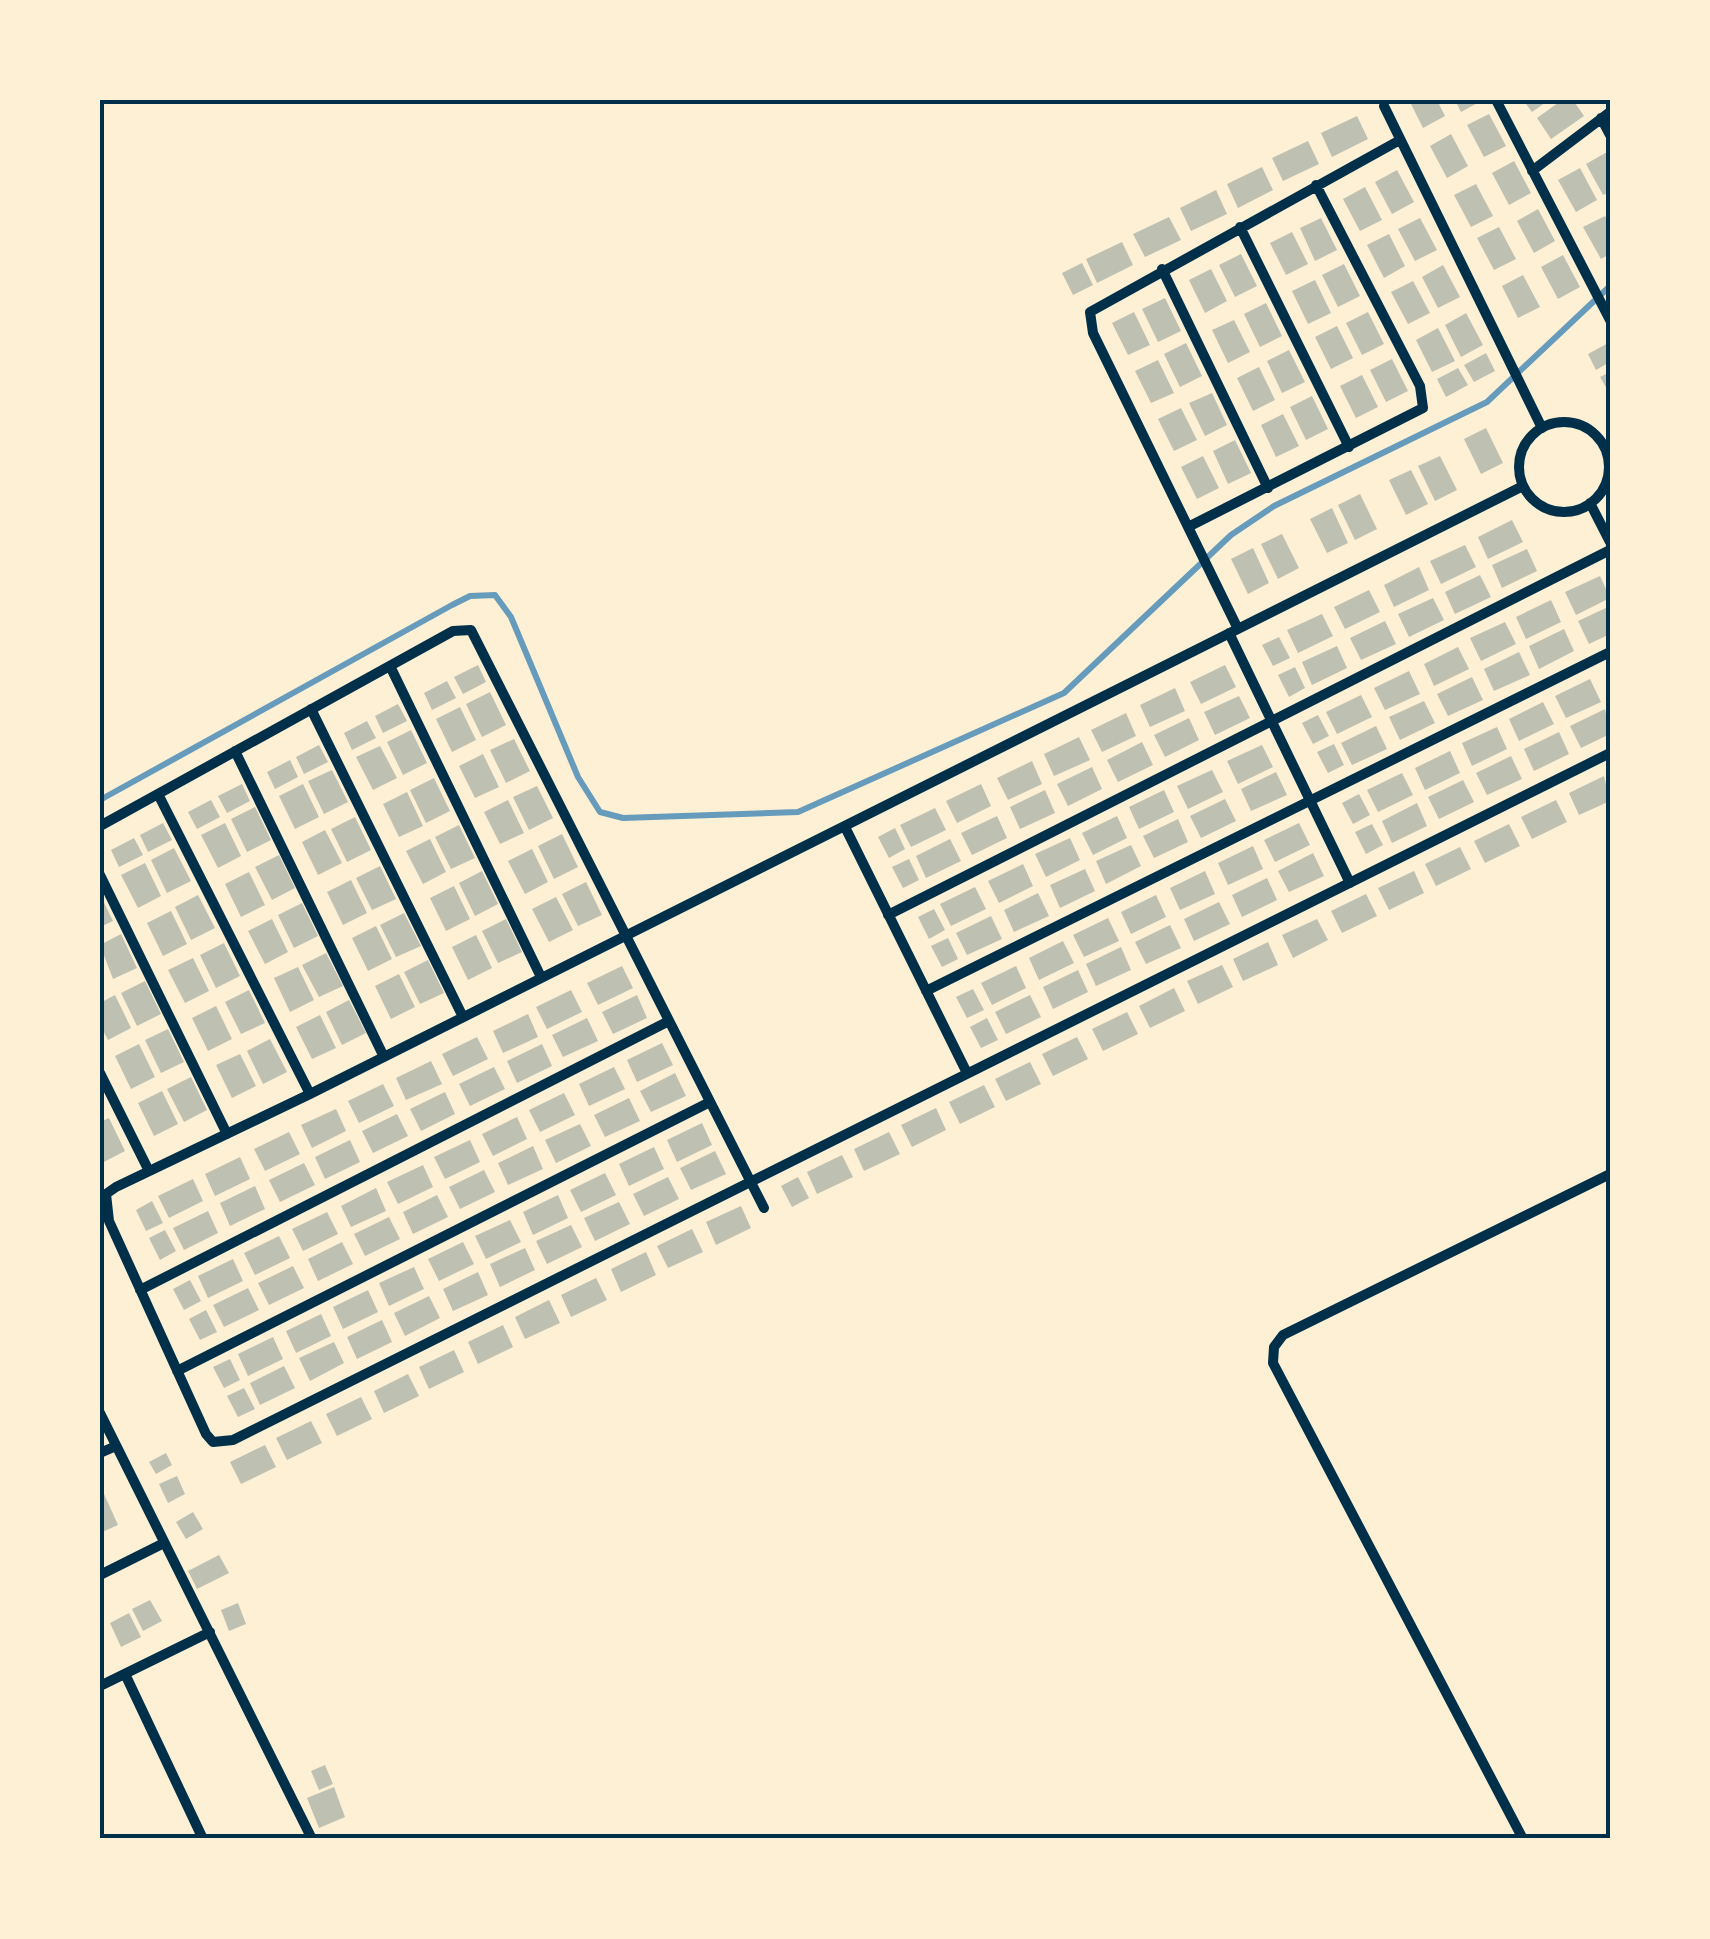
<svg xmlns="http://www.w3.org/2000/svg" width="1710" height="1939" viewBox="0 0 1710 1939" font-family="Arial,sans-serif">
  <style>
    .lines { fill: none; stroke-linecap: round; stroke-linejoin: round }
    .stream { stroke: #669bbc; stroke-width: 6 }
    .building { fill: #bec0b2 }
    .minor { stroke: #003049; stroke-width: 10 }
    .neatline { fill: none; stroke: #003049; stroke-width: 4 }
  </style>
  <rect width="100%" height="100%" fill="#fdf0d5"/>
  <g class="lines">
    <path class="stream" d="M100,800L452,605L470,596L495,595L511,617L578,777L600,812L623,818L798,812L1064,693L1231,535L1274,506L1487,402L1610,286"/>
  </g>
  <path class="building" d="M1409,100H1437L1445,116L1423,128Z
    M1455,100H1483L1461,112Z
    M1523,100H1549L1532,112Z
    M1562,100H1573L1584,116L1551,139L1537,118Z
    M1489,114L1506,146L1484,157L1467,125Z
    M1357,116L1368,139L1332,157L1321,133Z
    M1451,134L1468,166L1447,178L1430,146Z
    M1308,141L1319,164L1283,181L1272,158Z
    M1607,152L1610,192L1603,195L1586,164Z
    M1514,161L1531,193L1509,205L1492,173Z
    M1262,167L1273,190L1238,208L1227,184Z
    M1580,168L1597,200L1576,212L1558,180Z
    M1397,170L1414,202L1392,214L1375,182Z
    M1476,184L1493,216L1471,227L1454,195Z
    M1365,187L1382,220L1360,231L1343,199Z
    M1216,190L1227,214L1191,231L1180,208Z
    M1538,209L1555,241L1534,253L1517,221Z
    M1605,216L1610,225V254L1601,259L1583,227Z
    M1169,217L1181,240L1145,257L1133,234Z
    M1321,218L1337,250L1315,261L1300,228Z
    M1420,218L1437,250L1415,261L1398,229Z
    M1499,227L1516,259L1494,270L1477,238Z
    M1292,232L1308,264L1286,275L1270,243Z
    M1389,234L1405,266L1384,278L1367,245Z
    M1122,242L1133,265L1097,283L1086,259Z
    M1241,254L1257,286L1235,297L1219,265Z
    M1563,255L1580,287L1558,299L1541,267Z
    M1082,263L1093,285L1073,295L1062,273Z
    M1344,264L1360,296L1338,307L1322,275Z
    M1443,265L1460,297L1438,308L1422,277Z
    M1211,269L1227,301L1205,313L1189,280Z
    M1523,275L1540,307L1518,318L1502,286Z
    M1315,280L1331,313L1308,324L1292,291Z
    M1413,281L1430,313L1408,324L1391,292Z
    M1165,298L1181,331L1158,342L1142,309Z
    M1266,303L1282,336L1260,347L1244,314Z
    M1134,312L1150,345L1128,355L1112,323Z
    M1368,312L1384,344L1362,355L1346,323Z
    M1466,313L1483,345L1461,357L1445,325Z
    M1234,320L1250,352L1228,363L1212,330Z
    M1337,326L1353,358L1331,369L1315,337Z
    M1438,328L1455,361L1432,372L1416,340Z
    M1610,342V362L1596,370L1588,354Z
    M1186,343L1202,376L1180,387L1164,354Z
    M1289,350L1305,382L1282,393L1267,361Z
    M1486,353L1495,371L1474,382L1464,365Z
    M1392,359L1408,391L1386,402L1370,370Z
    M1158,360L1174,393L1151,403L1135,371Z
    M1259,367L1275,400L1253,411L1237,378Z
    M1458,368L1468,385L1446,397L1437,379Z
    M1610,372V394L1600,377Z
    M1362,375L1378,407L1356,418L1340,386Z
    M1212,393L1227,425L1205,436L1189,403Z
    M1312,396L1328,429L1306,440L1290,407Z
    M1181,408L1197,440L1174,451L1158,419Z
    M1283,414L1299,446L1276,457L1261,425Z
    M1486,428L1503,463L1481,474L1464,439Z
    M1235,440L1251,473L1228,484L1213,451Z
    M1203,456L1219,488L1197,499L1181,467Z
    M1440,456L1457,490L1435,501L1418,466Z
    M1411,470L1428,504L1406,515L1389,480Z
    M1360,494L1377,529L1355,540L1338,505Z
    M1332,508L1348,543L1327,553L1310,519Z
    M1512,520L1523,542L1488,559L1478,537Z
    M1282,534L1299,568L1278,579L1261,544Z
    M1465,545L1476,567L1441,584L1430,561Z
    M1253,548L1269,583L1248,594L1231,559Z
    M1527,549L1537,571L1502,588L1492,565Z
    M1419,567L1429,590L1394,607L1384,585Z
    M1480,575L1491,597L1455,614L1445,592Z
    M1600,576L1610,598L1576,615L1565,592Z
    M1369,590L1380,612L1345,629L1334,607Z
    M1433,598L1444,620L1409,637L1398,614Z
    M1551,600L1561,622L1526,639L1516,617Z
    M1610,606V634L1589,644L1578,621Z
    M1322,614L1333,636L1298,653L1287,630Z
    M1385,621L1396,644L1361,660L1350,638Z
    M1505,622L1516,644L1481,661L1470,638Z
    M1564,629L1574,651L1539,669L1529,646Z
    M1279,637L1290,658L1273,666L1262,645Z
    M1337,646L1347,668L1312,685L1302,662Z
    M1458,647L1469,669L1434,686L1424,664Z
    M1519,652L1530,675L1494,691L1484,669Z
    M478,665L486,682L463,694L454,677Z
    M1225,665L1236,687L1201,704L1190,682Z
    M1295,667L1305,688L1289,697L1278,675Z
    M1409,671L1420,694L1385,710L1374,688Z
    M1472,677L1483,700L1448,716L1437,694Z
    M1590,679L1601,702L1566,718L1555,696Z
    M447,681L456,698L432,710L424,693Z
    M1175,688L1185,711L1150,727L1140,705Z
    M490,692L506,725L482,737L466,704Z
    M1361,695L1372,717L1337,734L1326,712Z
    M1239,696L1250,718L1215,735L1204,712Z
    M1424,701L1435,723L1400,740L1389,717Z
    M1543,702L1554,724L1519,741L1509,719Z
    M398,704L407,721L383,733L375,716Z
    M460,707L476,740L452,752L436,719Z
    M1605,709L1610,734L1581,748L1570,726Z
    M1126,713L1136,736L1102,752L1091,730Z
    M1318,715L1329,736L1313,744L1302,723Z
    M1189,718L1199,740L1165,757L1154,735Z
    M367,721L376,738L352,750L344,733Z
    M1376,726L1387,749L1352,765L1341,743Z
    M1497,727L1507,749L1472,766L1462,743Z
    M411,730L427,763L403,775L387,742Z
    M1559,732L1569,754L1534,771L1524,749Z
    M1079,737L1090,760L1054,776L1044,754Z
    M514,739L530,771L506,783L490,750Z
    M1142,742L1153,765L1118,782L1107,760Z
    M1334,744L1344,765L1328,773L1317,752Z
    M319,745L328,762L304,774L296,757Z
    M1262,745L1273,767L1238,784L1227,761Z
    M380,746L397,778L373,790L356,757Z
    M1450,751L1460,773L1425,790L1415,768Z
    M483,754L499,787L475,798L459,766Z
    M1511,756L1522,779L1487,795L1476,773Z
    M290,760L298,777L275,789L267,772Z
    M1032,761L1042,784L1008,800L997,778Z
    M1092,767L1102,789L1068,806L1057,784Z
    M332,770L348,802L324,814L308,781Z
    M1212,770L1223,792L1188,809L1177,786Z
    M1276,772L1287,795L1251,811L1241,789Z
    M1402,773L1413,795L1378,812L1367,790Z
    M1604,776L1610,801L1579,815L1569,793Z
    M434,778L450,811L426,823L410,790Z
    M1463,780L1474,802L1439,819L1428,797Z
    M242,784L250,801L227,813L218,796Z
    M303,784L319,817L295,829L279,796Z
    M981,784L991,806L957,823L946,801Z
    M537,786L553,818L529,830L513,797Z
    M1045,790L1055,813L1020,829L1010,807Z
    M1164,790L1174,812L1139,829L1129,807Z
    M407,792L423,826L399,837L383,804Z
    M1359,794L1370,815L1353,824L1342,803Z
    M1225,799L1236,821L1201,838L1190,816Z
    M211,800L220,817L197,829L188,812Z
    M508,800L524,833L500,844L484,812Z
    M1556,800L1567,822L1532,839L1521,817Z
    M1417,803L1427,826L1392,843L1382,821Z
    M255,807L271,840L247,852L231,819Z
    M935,808L946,830L911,847L900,825Z
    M997,816L1007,838L972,855L961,833Z
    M1117,816L1127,838L1093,855L1082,833Z
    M355,817L371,850L347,862L331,829Z
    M1178,819L1188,842L1154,858L1143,836Z
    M163,823L172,840L148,852L140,835Z
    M225,823L241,856L218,868L201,835Z
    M1299,823L1310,845L1275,862L1264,840Z
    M1372,824L1383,845L1366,854L1355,832Z
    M1509,824L1520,846L1485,863L1474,841Z
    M459,825L475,858L451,869L435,837Z
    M895,828L905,849L889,858L878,837Z
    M325,830L342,863L318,875L302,842Z
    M562,834L578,867L554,879L538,846Z
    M134,838L143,855L119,867L111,850Z
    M1070,838L1080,860L1046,877L1035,854Z
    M430,839L446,872L423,884L406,851Z
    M950,839L961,861L926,878L916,856Z
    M1131,845L1141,866L1106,884L1096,861Z
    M1253,846L1263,869L1228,885L1218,863Z
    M1460,847L1471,869L1436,886L1425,864Z
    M174,848L191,881L167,893L151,860Z
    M532,849L548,882L525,894L508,861Z
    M1313,853L1324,876L1289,892L1278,871Z
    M279,855L295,888L272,900L255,867Z
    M909,859L919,880L903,888L892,867Z
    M145,863L161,896L138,908L121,875Z
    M1023,864L1033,886L999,903L988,881Z
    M380,866L396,899L372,910L356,878Z
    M1085,869L1095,891L1060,908L1050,885Z
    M482,871L498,904L475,916L459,883Z
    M1205,871L1215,894L1180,910L1170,888Z
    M1414,871L1424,893L1389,910L1378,888Z
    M249,872L265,905L241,917L225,884Z
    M1267,878L1277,900L1242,917L1232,895Z
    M351,880L367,913L343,925L327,892Z
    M586,882L602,915L578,926L562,894Z
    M454,886L470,919L446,931L430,898Z
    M975,887L986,909L951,926L940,904Z
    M1038,893L1049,916L1014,932L1004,910Z
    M100,894L113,921L100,927Z
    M1366,894L1377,916L1342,933L1331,911Z
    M198,895L215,928L191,940L175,907Z
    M1156,895L1166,917L1131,934L1121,912Z
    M556,897L573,930L549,942L532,909Z
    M1219,902L1230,924L1194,941L1184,919Z
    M302,903L318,936L294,948L278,915Z
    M934,909L945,930L929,939L918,917Z
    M171,911L187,944L163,956L147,923Z
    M404,913L421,946L396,957L380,925Z
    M991,916L1002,939L967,955L956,933Z
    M1108,918L1119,941L1084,957L1073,935Z
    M272,919L288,952L265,964L248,931Z
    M506,919L522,952L498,963L482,931Z
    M1317,919L1328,940L1293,958L1282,935Z
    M1170,925L1181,948L1146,964L1135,942Z
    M376,926L392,959L368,971L352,938Z
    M121,934L137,968L113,979L100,945Z
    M476,935L492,968L468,980L452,947Z
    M948,938L958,959L942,967L931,946Z
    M1063,941L1074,963L1039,980L1029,958Z
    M1268,942L1278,965L1243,981L1233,959Z
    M224,943L240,976L216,988L200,955Z
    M1121,947L1131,970L1096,986L1086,964Z
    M326,953L343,986L319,997L302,965Z
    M193,958L209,991L185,1003L168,970Z
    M428,960L444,993L420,1004L404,972Z
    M1222,965L1233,987L1198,1004L1187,981Z
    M622,966L633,988L598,1005L587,983Z
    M1016,966L1026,988L992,1005L981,983Z
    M298,967L314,1000L290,1012L274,978Z
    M1078,970L1088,992L1053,1009L1043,987Z
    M399,974L415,1007L391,1019L375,986Z
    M145,981L161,1014L137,1026L121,993Z
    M1174,988L1185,1011L1150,1028L1139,1006Z
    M973,989L984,1010L967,1018L956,997Z
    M249,990L265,1023L241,1034L225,1002Z
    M571,990L582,1012L547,1029L536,1007Z
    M115,995L131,1028L108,1040L100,1025V1003Z
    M637,995L647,1018L613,1034L602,1012Z
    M1030,995L1041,1017L1006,1034L995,1012Z
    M349,1000L366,1033L342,1045L326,1012Z
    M216,1006L232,1039L208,1051L192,1018Z
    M1127,1012L1138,1034L1103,1051L1092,1029Z
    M528,1014L538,1037L503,1053L493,1031Z
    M320,1015L336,1048L312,1059L296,1027Z
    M587,1018L598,1041L563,1057L552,1035Z
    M987,1018L998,1040L981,1048L970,1027Z
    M168,1029L184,1062L161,1073L145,1040Z
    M477,1037L488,1059L453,1076L442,1054Z
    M1077,1037L1088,1059L1053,1076L1042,1054Z
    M270,1039L287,1072L263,1084L247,1051Z
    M662,1043L673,1065L637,1082L627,1060Z
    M139,1044L155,1077L131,1089L115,1056Z
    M542,1044L552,1066L517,1083L507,1061Z
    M240,1054L256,1086L232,1098L216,1065Z
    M431,1061L442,1084L406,1100L396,1078Z
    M1030,1062L1041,1084L1006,1101L995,1079Z
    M494,1067L505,1089L470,1106L459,1084Z
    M614,1067L625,1089L589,1106L579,1084Z
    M675,1073L686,1096L651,1112L640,1091Z
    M191,1077L207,1110L184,1122L167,1089Z
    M383,1084L394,1106L359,1123L348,1101Z
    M984,1085L995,1107L960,1124L949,1102Z
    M162,1091L178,1124L154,1136L138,1103Z
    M445,1092L455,1114L421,1131L410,1109Z
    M564,1093L575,1115L540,1132L529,1110Z
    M629,1098L640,1121L605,1137L594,1115Z
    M936,1108L946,1130L912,1147L901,1125Z
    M336,1109L346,1131L312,1148L301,1125Z
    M397,1114L408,1136L373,1153L362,1131Z
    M517,1117L527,1139L493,1156L482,1134Z
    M109,1118L125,1151L102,1163L100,1122Z
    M702,1123L712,1145L677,1162L667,1140Z
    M580,1124L591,1146L556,1163L545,1140Z
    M289,1132L300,1154L265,1171L254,1149Z
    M889,1132L900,1154L864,1171L854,1149Z
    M350,1140L360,1162L325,1179L315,1157Z
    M470,1140L480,1162L445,1179L434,1157Z
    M533,1146L543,1169L508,1185L498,1163Z
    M654,1147L664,1169L629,1186L619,1164Z
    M715,1151L726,1174L691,1190L680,1168Z
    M842,1155L853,1177L817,1194L807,1172Z
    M240,1157L250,1179L215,1196L205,1174Z
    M304,1163L315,1185L280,1202L269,1180Z
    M423,1165L433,1187L398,1204L387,1182Z
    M484,1170L495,1192L460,1209L449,1187Z
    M605,1173L616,1195L581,1212L570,1190Z
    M668,1177L679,1199L644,1216L633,1194Z
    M798,1177L809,1198L792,1207L781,1186Z
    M193,1179L203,1201L169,1218L158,1196Z
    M255,1186L265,1209L230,1226L220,1203Z
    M376,1188L386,1211L351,1227L341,1206Z
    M437,1195L448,1217L413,1234L403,1212Z
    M558,1195L568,1218L533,1235L523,1212Z
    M152,1201L163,1223L146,1231L136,1210Z
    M619,1202L630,1224L595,1241L584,1218Z
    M741,1206L751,1228L716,1245L706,1222Z
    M208,1211L218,1233L184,1250L173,1228Z
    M327,1212L338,1234L303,1251L292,1229Z
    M389,1217L400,1239L365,1256L354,1234Z
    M510,1220L521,1242L486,1259L475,1236Z
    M571,1225L582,1247L547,1264L536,1241Z
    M692,1229L703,1252L668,1268L657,1246Z
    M165,1230L176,1251L160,1260L149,1238Z
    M279,1236L290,1258L255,1275L244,1253Z
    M342,1242L353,1264L318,1281L308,1259Z
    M463,1242L474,1264L439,1281L428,1259Z
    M525,1248L535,1270L500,1287L490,1264Z
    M646,1252L656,1275L621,1292L611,1269Z
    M233,1259L243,1281L208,1298L198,1276Z
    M293,1266L304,1288L269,1305L258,1283Z
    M414,1267L424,1289L389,1306L379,1283Z
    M478,1272L488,1295L453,1311L443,1289Z
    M596,1278L607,1300L571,1317L561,1295Z
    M190,1280L201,1301L184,1310L173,1289Z
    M248,1288L259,1310L224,1327L213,1305Z
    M368,1290L378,1312L343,1329L333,1307Z
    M429,1296L440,1318L405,1336L394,1313Z
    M549,1300L560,1323L525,1339L515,1317Z
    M206,1310L217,1332L200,1340L189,1319Z
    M321,1314L331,1336L296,1353L286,1331Z
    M382,1320L392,1342L357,1359L347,1337Z
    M503,1325L513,1347L478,1364L468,1342Z
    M273,1337L283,1359L248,1376L238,1354Z
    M334,1342L344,1363L310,1381L299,1358Z
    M454,1350L464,1372L429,1389L419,1367Z
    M230,1359L240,1380L224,1388L213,1367Z
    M284,1366L295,1388L260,1405L250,1383Z
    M408,1374L419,1396L384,1413L374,1391Z
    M244,1388L255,1409L238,1417L227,1396Z
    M361,1397L372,1419L337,1436L326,1414Z
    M311,1421L322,1443L287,1460L276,1438Z
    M265,1445L276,1467L241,1484L230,1462Z
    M166,1453L172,1465L156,1474L149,1462Z
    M177,1476L185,1494L168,1503L159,1484Z
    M100,1485L118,1525L100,1533Z
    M193,1512L203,1529L186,1539L176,1522Z
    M219,1555L229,1573L197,1589L188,1571Z
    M150,1600L162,1621L143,1631L132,1609Z
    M238,1603L246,1624L229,1631L221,1610Z
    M129,1613L141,1637L121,1647L110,1623Z
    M325,1765L333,1784L319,1790L311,1771Z
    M334,1787L345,1817L319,1828L307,1798Z"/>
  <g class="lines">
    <path class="minor" d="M1496,100L1610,320
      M1384,106L1542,428
      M1601,118L1610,135
      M1532,171L1610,112
      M1240,227L1349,447
      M1162,269L1268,488
      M1519 467a45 45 0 1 1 90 0a45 45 0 1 1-90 0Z
      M1523,486L310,1094L116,1187L106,1194L109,1221L206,1434L213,1442L233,1440L1610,753
      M1590,503L1610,542
      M1188,527L1423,408L1420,386L1316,185
      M1238,629L1093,333L1090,312L1400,140
      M1229,633L1350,883
      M390,666L541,977
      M311,709L463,1017
      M235,751L384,1057
      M158,794L310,1094
      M100,826L453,631L471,630L764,1208
      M845,827L967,1073
      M100,875L227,1134
      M888,915L1610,550
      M926,991L1610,652
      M100,1073L149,1171
      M140,1290L669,1021
      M177,1371L710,1102
      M100,1413L312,1839
      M100,1453L116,1446
      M100,1575L164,1543
      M125,1674L203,1839
      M100,1686L210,1632
      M1523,1839L1273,1363L1274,1347L1283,1335L1610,1174"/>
  </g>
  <rect width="1710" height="1939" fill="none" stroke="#fdf0d5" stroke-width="205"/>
  <rect x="102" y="102" width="1506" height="1734" class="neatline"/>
</svg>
